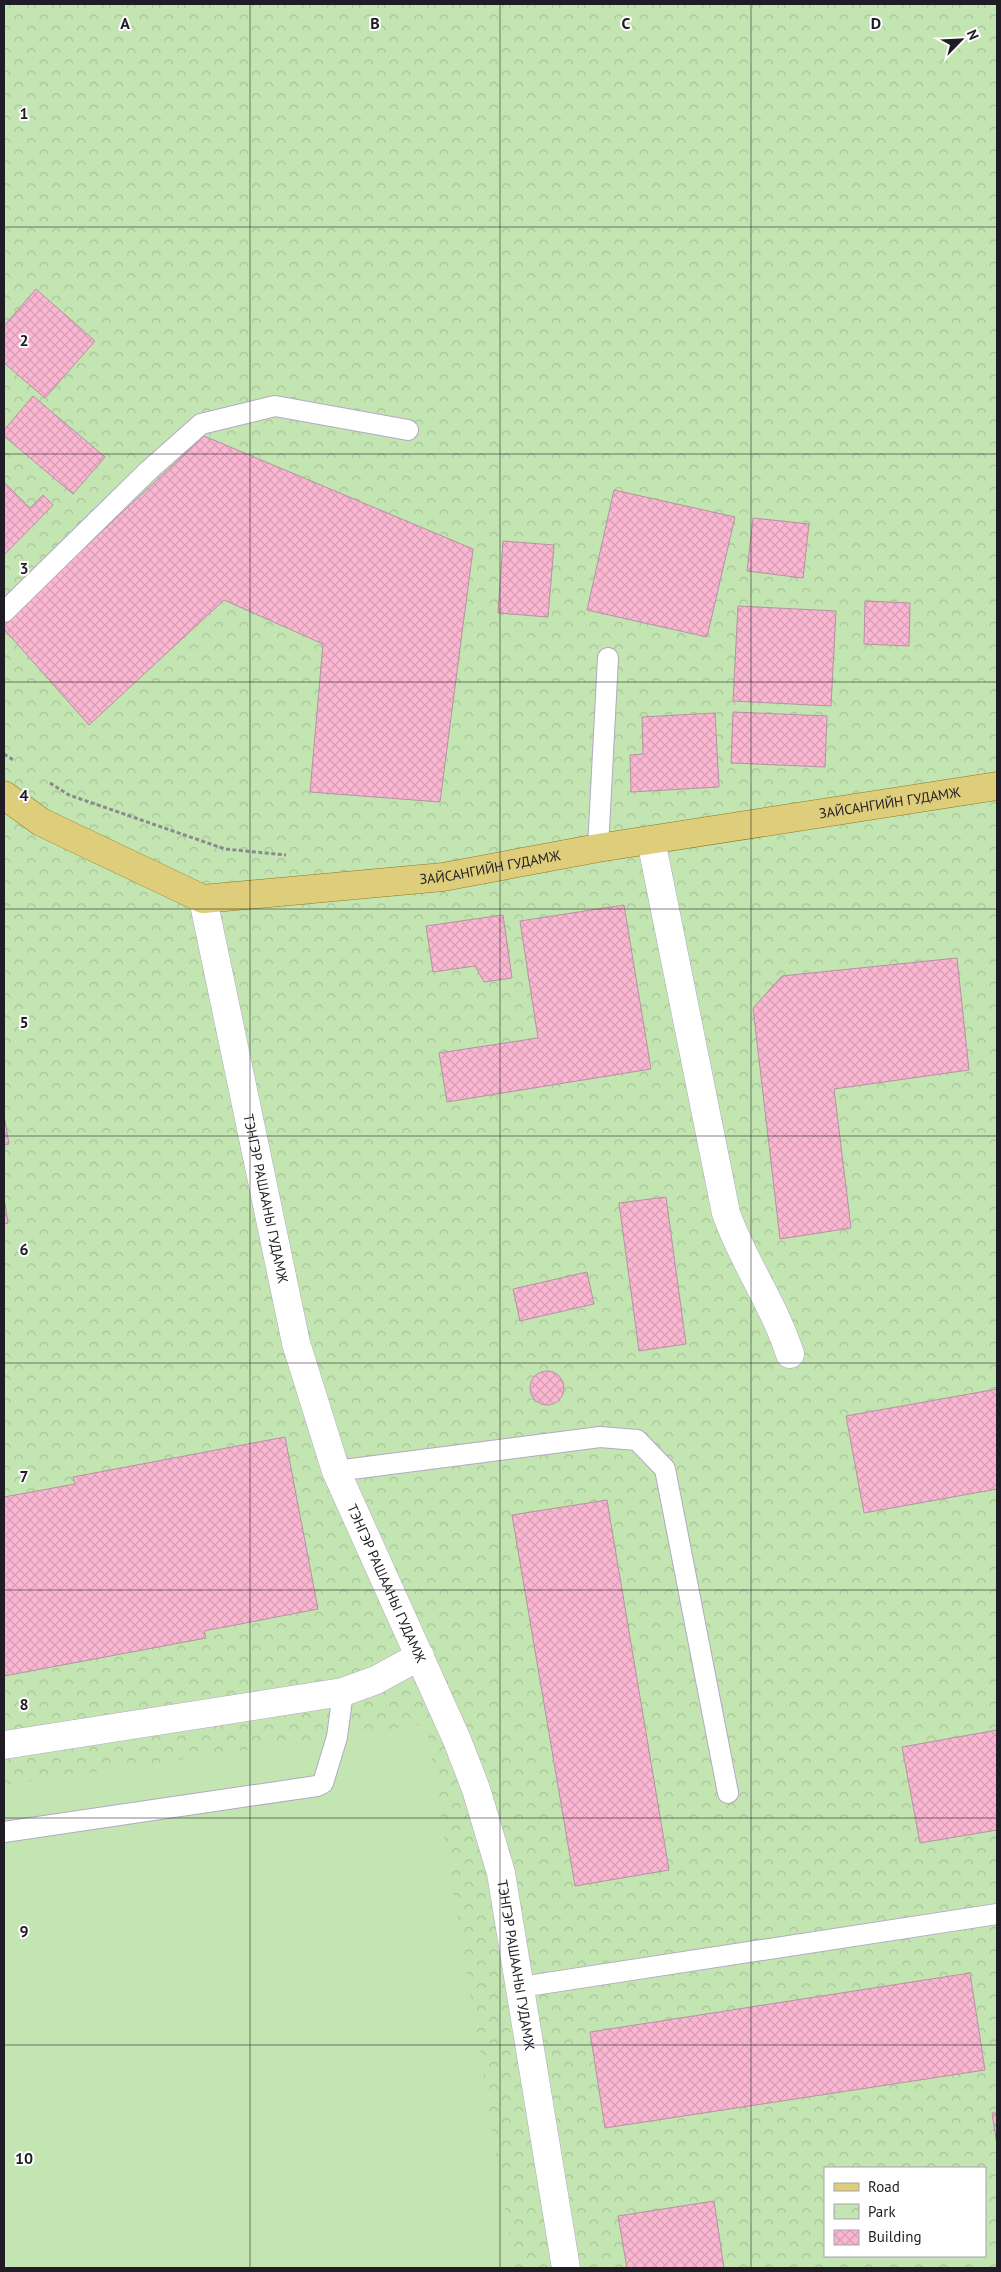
<svg xmlns="http://www.w3.org/2000/svg" width="1001" height="2272" viewBox="0 0 1001 2272" font-family="'PT Sans',sans-serif">
  <style>
    .park { fill: url(#park-crowns); fill-rule: evenodd }
    .garden { fill: #c3e5b1 }
    .building { fill: url(#building-cross-hatch); stroke: #b295a0 }
    .lines { fill: none; stroke-linecap: round; stroke-linejoin: round }
    .service-casing { stroke: #b3a9c2; stroke-width: 22 }
    .minor-casing { stroke: #b3a9c2; stroke-width: 29 }
    .primary-casing { stroke: #8d7923; stroke-width: 29 }
    .path { stroke: #8b8890; stroke-width: 3; stroke-dasharray: 4 2.5; stroke-linecap: butt }
    .service { stroke: #fff; stroke-width: 20 }
    .minor { stroke: #fff; stroke-width: 28 }
    .primary { stroke: #decd7a; stroke-width: 28 }
    .grid { fill: none; stroke: #201c25; stroke-width: 1; stroke-opacity: 0.55 }
    .labels { text-anchor: middle; stroke-width: 4; stroke-linejoin: round; paint-order: stroke }
    .street-label { font-size: 14px; fill: #201c25; stroke: #fff }
    .grid-label { font-size: 16px; text-anchor: middle; font-weight: bold; fill: #201c25; stroke: #fff; stroke-width: 4; stroke-linejoin: round; paint-order: stroke }
  </style>
  <defs>
    <pattern id="park-crowns" width="20" height="18" patternUnits="userSpaceOnUse" patternTransform="scale(1.25)"><rect width="20" height="18" fill="#c3e5b1"/><path d="M2 6a3 3 0 1 1 6 0M12 15a3 3 0 1 1 6 0" fill="none" stroke="#a7c498"/></pattern>
    <pattern id="building-cross-hatch" width="8" height="8" patternUnits="userSpaceOnUse" patternTransform="scale(1.25)"><rect width="8" height="8" fill="#fbb7d2"/><path d="M0 0l8 8M0 8l8-8" fill="none" stroke="#d79db4"/></pattern>
  </defs>
  <rect width="100%" height="100%" fill="#faf8fe"/>
  <path class="park" d="M4,4H997V2268H4ZM825,2168H985V2256H825Z"/>
  <path class="garden" d="M426,1724L515,2268H4V1785Z"/>
  <path class="building" d="M36,289L95,341L45,398L4,363V326Z
    M33,396L105,457L73,494L4,436V430Z
    M204,436L473,549L440,802L310,792L323,644L224,600L89,725L4,629V623Z
    M4,482L30,508L43,495L53,505L4,555Z
    M614,490L735,517L707,637L587,610Z
    M753,518L809,524L803,578L747,571Z
    M503,541L554,545L548,617L498,613Z
    M865,601L910,603L909,646L864,644Z
    M738,606L836,611L831,706L733,701Z
    M733,712L827,716L825,767L731,763Z
    M715,713L719,787L631,792L630,755L643,754L642,717Z
    M624,905L651,1069L447,1102L439,1053L538,1038L520,921Z
    M503,915L512,978L484,982L475,966L433,972L426,926Z
    M957,958L969,1070L834,1089L851,1228L780,1239L753,1008L782,976Z
    M4,1115L9,1144L4,1145Z
    M666,1197L686,1344L639,1351L619,1203Z
    M4,1198L8,1223L4,1224Z
    M587,1272L594,1304L520,1321L513,1289Z
    M530 1388a17 17 0 1 1 34 0a17 17 0 1 1-34 0Z
    M997,1389V1489L864,1513L846,1416Z
    M285,1437L318,1609L204,1631L206,1638L4,1676V1497L75,1484L73,1477Z
    M607,1500L669,1870L575,1886L512,1515Z
    M997,1730V1830L920,1843L902,1747Z
    M970,1973L985,2070L605,2128L590,2032Z
    M992,2113H997V2145Z
    M714,2201L724,2268H627L618,2216Z"/>
  <g class="lines">
    <g class="service-casing">
      <path id="service" d="M4,612L148,471L201,424L275,406L408,430
        M598,848L608,658
        M336,1471L600,1437L637,1440L665,1469L728,1793
        M4,1832L317,1786L323,1783L337,1737L343,1692
        M521,1987L997,1914"/>
    </g>
    <g class="minor-casing">
      <g id="minor">
        <path d="M651,840L726,1213C743,1262 774,1304 790,1354"/>
        <path id="s1" d="M203,899L296,1343L336,1471L457,1740L476,1789L501,1873L566,2268"/>
        <path d="M4,1745L343,1692L376,1680L420,1656"/>
      </g>
    </g>
    <g class="primary-casing">
      <g id="primary">
        <path id="s2" d="M4,795L41,822L203,899L443,877L598,848L997,786"/>
      </g>
    </g>
    <path class="path" d="M4,754L15,761
      M50,783L69,795L225,849L286,855"/>
    <use href="#service" class="service"/>
    <use href="#minor" class="minor"/>
    <use href="#primary" class="primary"/>
  </g>
  <path class="grid" d="M250,4V2268M500,4V2268M751,4V2268M4,227H997M4,454H997M4,682H997M4,909H997M4,1136H997M4,1363H997M4,1590H997M4,1818H997M4,2045H997"/>
  <g class="labels">
    <g class="street-label">
      <text dy="5" stroke="none"><textPath href="#s2" startOffset="919">ЗАЙСАНГИЙН ГУДАМЖ</textPath></text>
      <text dy="5" stroke="none"><textPath href="#s2" startOffset="514">ЗАЙСАНГИЙН ГУДАМЖ</textPath></text>
      <text dy="5" stroke="none"><textPath href="#s1" startOffset="306">ТЭНГЭР РАШААНЫ ГУДАМЖ</textPath></text>
      <text dy="5" stroke="none"><textPath href="#s1" startOffset="711">ТЭНГЭР РАШААНЫ ГУДАМЖ</textPath></text>
      <text dy="5" stroke="none"><textPath href="#s1" startOffset="1116">ТЭНГЭР РАШААНЫ ГУДАМЖ</textPath></text>
    </g>
  </g>
  <g class="grid-label">
    <text x="125" y="29">A</text>
    <text x="375" y="29">B</text>
    <text x="626" y="29">C</text>
    <text x="876" y="29">D</text>
    <text x="24" y="119">1</text>
    <text x="24" y="346">2</text>
    <text x="24" y="574">3</text>
    <text x="24" y="801">4</text>
    <text x="24" y="1028">5</text>
    <text x="24" y="1255">6</text>
    <text x="24" y="1482">7</text>
    <text x="24" y="1710">8</text>
    <text x="24" y="1937">9</text>
    <text x="24" y="2164">10</text>
  </g>
  <rect width="1001" height="2272" fill="none" stroke="#201c25" stroke-width="10"/>
  <rect x="824" y="2167" width="162" height="90" fill="#ffffff" stroke="#a6a4a8"/>
  <rect x="834" y="2183" width="25" height="8" fill="#decd7a" stroke="#a6a4a8"/>
  <text x="868" y="2192" font-size="15" fill="#201c25">Road</text>
  <rect x="834" y="2204" width="25" height="15" fill="url(#park-crowns)" stroke="#a6a4a8"/>
  <text x="868" y="2217" font-size="15" fill="#201c25">Park</text>
  <rect x="834" y="2230" width="25" height="15" fill="url(#building-cross-hatch)" stroke="#a6a4a8"/>
  <text x="868" y="2242" font-size="15" fill="#201c25">Building</text>
  <g transform="translate(961 40) rotate(66)" stroke="#ffffff" stroke-width="4" paint-order="stroke">
  <path d="M0-4L9 19L0 12L-9 19Z" fill="#201c25"/>
  <text y="-8" font-size="14" font-weight="bold" text-anchor="middle" fill="#201c25">N</text>
  </g>
</svg>
